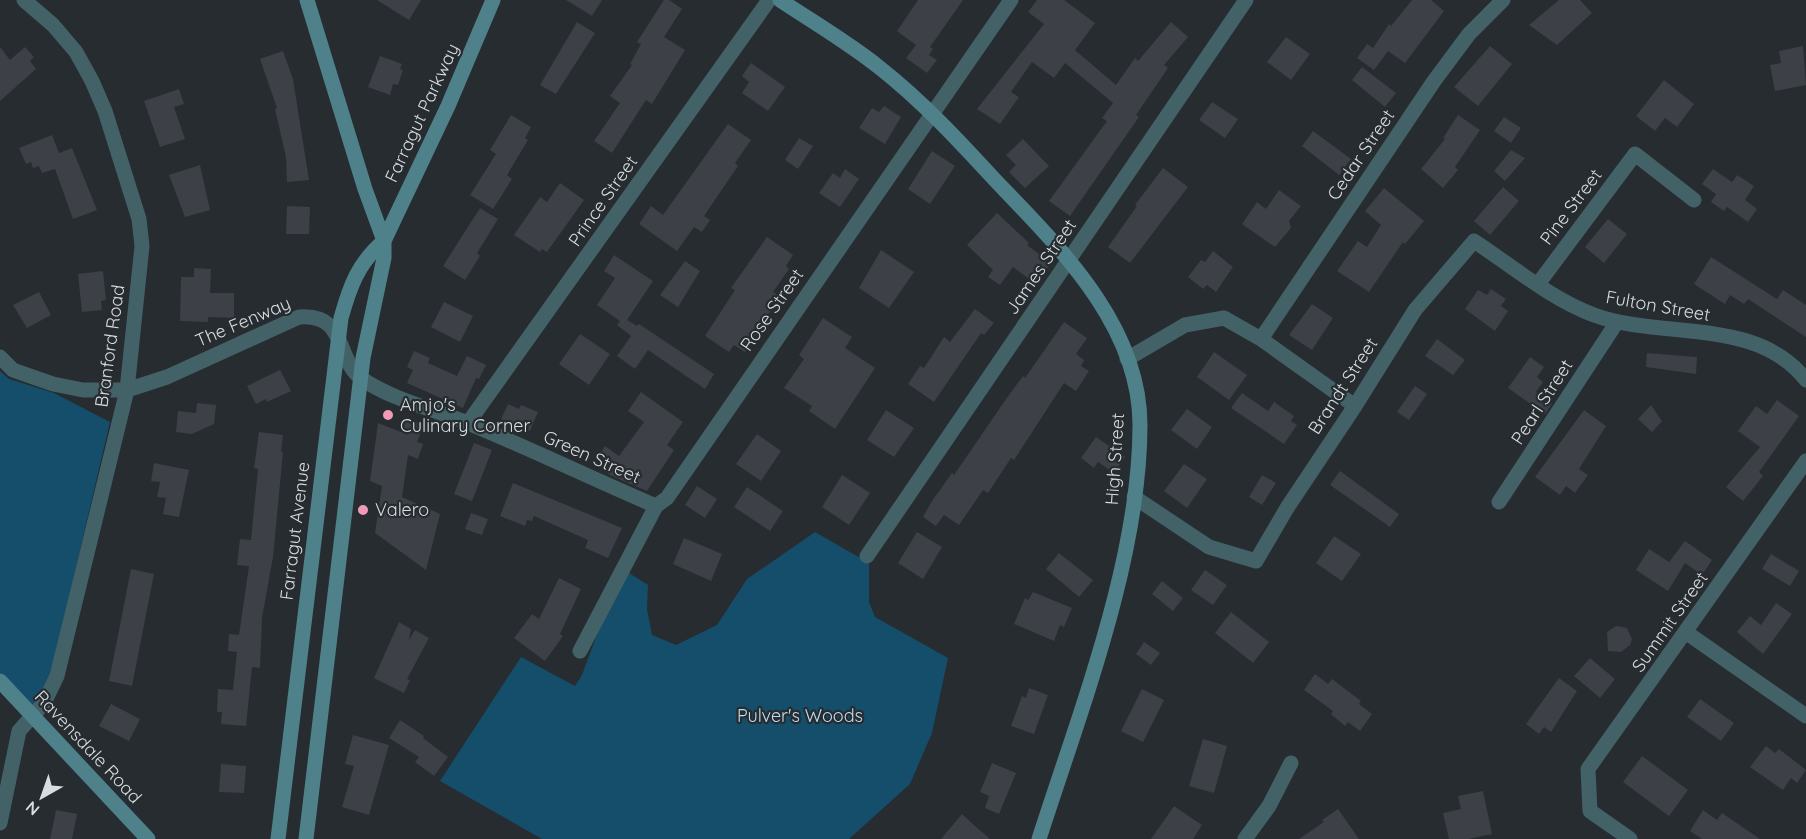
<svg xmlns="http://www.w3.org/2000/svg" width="1806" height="839" viewBox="0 0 1806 839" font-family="Quicksand,sans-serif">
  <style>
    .green { fill: #144e6a }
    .building { fill: #3d4046 }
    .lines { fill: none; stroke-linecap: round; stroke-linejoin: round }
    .street { stroke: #436268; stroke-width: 15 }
    .secondary { stroke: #4e818a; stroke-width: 15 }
    .poi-dot { fill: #f09ab7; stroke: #262c30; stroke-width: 2 }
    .labels { text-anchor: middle; stroke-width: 4.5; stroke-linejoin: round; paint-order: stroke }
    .street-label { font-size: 18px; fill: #d9dde0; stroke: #262c30 }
    .poi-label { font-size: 18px; fill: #d9dde0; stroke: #262c30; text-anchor: start }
    .park-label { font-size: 18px; fill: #bddef2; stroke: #262c30 }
  </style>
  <rect width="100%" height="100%" fill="#262c30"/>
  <path class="green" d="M0,371L9,379L54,393L110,422L44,703L33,717L0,681Z
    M815,532L869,563V602L875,617L948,658L932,733L910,784L849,839H542L440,781L521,657L575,686L582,675L602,621L629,573L648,585L647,609L652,635L676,645L717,625L747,579Z"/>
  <path class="building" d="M377,0H421L409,20Z
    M566,0H602L592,16Z
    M664,0H669L682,9L664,37L685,50L652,104L646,100L612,153L594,141L620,103L610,96L632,65L630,64L641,44L637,42Z
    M918,0H963L930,47L933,49L929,55L937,60L927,73L906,58L916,45L897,31Z
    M1037,0H1064L1095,23L1075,50L1116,85L1135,58L1138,61L1171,22L1188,37L1164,65L1168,68L1136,115L1139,117L1070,216L1049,201L1107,121L1102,118L1113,103L1065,63L1054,78L1032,62L1011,92L1019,97L1000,124L977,109L1044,24L1028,12Z
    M1412,0H1431L1444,11L1405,63L1388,51L1374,70L1357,58L1367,44L1373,48L1389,24L1391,26Z
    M1559,0H1580L1592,13L1557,45L1529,25Z
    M577,22L595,33L556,94L540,85Z
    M1286,37L1310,54L1291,80L1267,62Z
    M1490,46L1512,64L1478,106L1454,87Z
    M1803,46L1806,85L1775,91L1770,65L1781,63L1779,51Z
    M0,47L10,60L25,47L34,57L30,61L36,69L0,101Z
    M283,51L293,79L309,180L287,182L286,157L275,109L277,108L260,59Z
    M380,56L402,64L400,69L403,70L398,85L393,84L390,95L368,87Z
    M751,63L785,87L768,111L742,93L749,82L742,76Z
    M1362,67L1396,93L1385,107L1352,80Z
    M1664,80L1694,104L1677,127L1665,118L1655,131L1636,116Z
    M179,89L184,104L174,107L185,139L160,147L144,101Z
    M1212,102L1238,119L1225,138L1199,120Z
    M884,106L901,117L885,144L859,128L872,108L879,112Z
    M511,115L531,127L525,138L528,140L507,175L512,179L493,209L470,195L496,154L490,150Z
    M1458,115L1480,130L1455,167L1458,170L1443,188L1421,169L1445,139L1443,138Z
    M1504,117L1521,128L1511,143L1494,131Z
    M728,124L751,140L735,163L738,166L704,216L710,220L702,232L694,227L677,251L639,224L651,206L663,215Z
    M1313,131L1351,159L1339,175L1302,146Z
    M52,135L59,153L72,148L97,210L73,219L55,169L42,173L39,166L33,168L31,162L26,164L19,148Z
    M799,138L813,146L798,169L785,160Z
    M1023,139L1049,166L1025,188L1009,172L1016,165L1006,155Z
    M1511,150L1525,158L1505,181L1494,171Z
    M932,151L955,166L930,204L908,189Z
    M200,165L210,210L185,217L169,175Z
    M1163,168L1188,187L1130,263L1108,247L1137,206L1135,205Z
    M845,169L859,179L840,207L819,193L833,173L840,178Z
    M1713,169L1732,182L1737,175L1754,186L1745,200L1757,209L1748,222L1727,207L1724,211L1711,202L1716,194L1702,184Z
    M560,183L584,200L547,252L542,249L540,252L514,235L540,197L547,202Z
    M1503,187L1519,201L1490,235L1474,221Z
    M1384,188L1424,221L1405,244L1403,242L1369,292L1337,271L1358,241L1367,247L1381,225L1365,211Z
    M1279,190L1301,206L1289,221L1291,228L1275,247L1242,224L1257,202L1266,209Z
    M287,206L310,207L309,234H286Z
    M480,208L498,219L477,253L480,256L465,280L443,266Z
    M997,213L1029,243L1027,245L1051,263L1036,284L1013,267L1000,285L988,277L993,270L967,245Z
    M1608,219L1627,234L1604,263L1585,247Z
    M767,237L793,255L786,266L789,269L773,292L780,296L745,352L734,345L729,352L705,336L735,290L731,288Z
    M881,250L914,272L889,308L859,288Z
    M1213,251L1233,267L1216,292L1207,285L1203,289L1188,277L1201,260L1205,262Z
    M614,255L653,281L627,320L637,326L639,324L714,374L705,389L648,350L635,369L617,356L631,336L617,325L620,321L597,305L615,278L604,271Z
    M1711,257L1777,299L1783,290L1806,305V337L1748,299L1744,304L1730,295L1725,304L1694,284Z
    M685,261L700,271L678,307L660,295Z
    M194,268L211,269L210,293H234V318L208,317V322L180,321L181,277H194Z
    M103,271L106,300L101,301L102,310L82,312L78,274Z
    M1491,289L1506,299L1501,306L1508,311L1495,331L1465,309L1478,290L1487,295Z
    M39,292L51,315L27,328L13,305Z
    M444,302L473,316L460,342L431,327Z
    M1312,304L1333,318L1312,350L1289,335Z
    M975,309L994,323L984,335L981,333L934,402L908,384L920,366L924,368L944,337L950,342Z
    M823,318L852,337L845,348L875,368L835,429L809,411L812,406L784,388L804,359L799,355Z
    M1064,322L1087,338L1076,354L1084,360L1081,366L1089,371L1076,391L1064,383L1014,460L1011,458L988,493L983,490L959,525L944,515L936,526L923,517L932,501L952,473L954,475L1006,399L1023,376L1025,378Z
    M580,334L610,354L589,385L559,364Z
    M1437,339L1465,360L1453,375L1425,356Z
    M414,351L430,358L428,363L457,376L467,356L486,365L479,379L476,378L463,408L407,383L413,370L407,367Z
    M1214,352L1247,375L1229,400L1197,377Z
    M1647,353L1697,357L1696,374L1646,367Z
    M1530,357L1544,367L1537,377L1543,382L1536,392L1552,404L1545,414L1508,388Z
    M280,370L291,391L267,402L266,399L256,404L247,386Z
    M1415,386L1427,394L1409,420L1397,412Z
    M641,392L683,422L667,445L674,450L647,491L612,476L608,474L611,470L596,460L605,446L619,456L644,422L628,411Z
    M1242,393L1268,411L1274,402L1294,416L1291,421L1297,425L1284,444L1231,408Z
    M1777,400L1799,416L1759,472L1763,476L1743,501L1726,487L1760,447L1738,431L1756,406L1767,414Z
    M197,403L216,405L214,424L192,434L176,432L178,411L196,413Z
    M508,404L519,409L521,405L538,412L530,431L501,419Z
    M1651,405L1662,421L1652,432L1638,419Z
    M1187,409L1212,427L1197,449L1171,430Z
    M886,410L914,428L894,457L867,440Z
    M1584,410L1606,426L1579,469L1588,475L1575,493L1566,486L1560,495L1535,477Z
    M407,418L424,425L417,442L423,444L418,459L408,455L402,497L440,514L426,570L375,533L382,486L370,481L378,423L401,432Z
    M259,432L283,435L281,452H283L273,557L262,618L260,668L252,667L246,726L221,724L222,712H217L218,689L233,690L237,652L228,651L229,634L239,635L249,566L237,565L240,539L251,540L258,469L254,468Z
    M757,434L781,451L761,481L736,464Z
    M1096,437L1125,457L1114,473L1098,462L1094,468L1081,458Z
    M474,443L492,450L472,501L454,494Z
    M154,463L189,470L179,517L163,514L166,498L157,497L160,482L151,481Z
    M1184,464L1207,479L1187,508L1164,491Z
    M1340,471L1399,514L1390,527L1330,485Z
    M842,475L870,493L849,525L822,507Z
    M1262,475L1276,483L1262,505L1249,497Z
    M513,483L622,528L608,558L585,548L588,540L534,516L532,521L527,520L525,526L500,516Z
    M697,486L717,499L705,518L685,505Z
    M747,487L783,511L770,531L734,507Z
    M471,513L488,519L482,535L465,529Z
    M917,532L942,547L923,579L898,563Z
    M1334,536L1361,554L1342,581L1316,563Z
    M684,538L722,554L711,581L673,564Z
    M1685,541L1712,560L1702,575L1685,563L1668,591L1636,570L1649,549L1669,562Z
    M1059,553L1093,580L1079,597L1046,569Z
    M1771,554L1799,571L1790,586L1762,569Z
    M131,569L154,574L132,686L109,681Z
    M1205,570L1227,585L1213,605L1191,590Z
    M559,578L581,589L560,634L563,636L545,661L514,638L532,614L539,619Z
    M1162,581L1183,598L1173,611L1152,594Z
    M1033,592L1072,608L1064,627L1060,625L1054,641L1014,624L1025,598L1028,600Z
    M1776,603L1792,614L1763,654L1737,632L1750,616L1761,625Z
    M1231,612L1269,642L1253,663L1215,633Z
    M399,622L411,629L409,640L415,630L429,638L407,679L410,680L404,693L374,678Z
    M1616,626L1627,628L1632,639L1630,645L1621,652L1608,651L1607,632Z
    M1144,642L1160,653L1151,665L1136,654Z
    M1590,658L1615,679L1600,698L1574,676Z
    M1315,674L1328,684L1332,679L1361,701L1359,704L1372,714L1360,731L1348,722L1345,726L1331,714L1333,711L1304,690Z
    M1559,678L1577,691L1551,732L1544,727L1539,734L1526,724Z
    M1029,688L1048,695L1034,734L1011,726L1022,696L1026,698Z
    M1142,689L1164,700L1143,742L1121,731Z
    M1700,699L1734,723L1721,741L1687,717Z
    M111,704L140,719L129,741L99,726Z
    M400,720L424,736L423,738L448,757L434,776L415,762L419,757L389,738Z
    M353,735L389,745L369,815L342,807L354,766L345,764Z
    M1203,739L1227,746L1214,793L1189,786Z
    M1766,746L1775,753L1779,749L1806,770L1797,783L1791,778L1783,790L1750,767Z
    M1642,756L1688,790L1669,816L1623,782Z
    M992,763L1016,773L999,814L985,808L989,796L980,792Z
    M221,764L246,766L244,793L219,792Z
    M1483,791L1492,834L1468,839H1449L1443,813L1461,809L1458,796Z
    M1174,806L1202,825L1193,839H1151Z
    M1338,809L1359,839H1299L1324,822L1322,820Z
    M56,810L77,814L72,839H50Z
    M1703,810L1717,820L1722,813L1760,839H1702L1690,831Z
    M962,814L975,826L990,839H941Z"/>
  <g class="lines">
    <path class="street" d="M1538,284L1635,154L1694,200
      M1261,339L1434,81L1469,34L1503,0
      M0,357L13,370L53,384L83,390H127L167,377L299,317C348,313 335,360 362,379C393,400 433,409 468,423C531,449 593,479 656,506
      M1127,359L1185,325L1224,318L1261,339L1355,406
      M468,423L769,0
      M1134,497L1209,547L1256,561L1287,508L1355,406L1415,310L1474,241C1512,266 1551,299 1594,315C1662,340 1756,316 1806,380
      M1499,502L1617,322
      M867,556L1246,0
      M1687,633L1806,716
      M580,651L656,506L667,498L1011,0
      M0,823L19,731L44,703L57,676L127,390L142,246L139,219L105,111L92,81L76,52L53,25L24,0
      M1245,839L1269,806L1291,763
      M1630,839L1590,811L1588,769L1806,461"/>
    <path class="secondary" d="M780,0C813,22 849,43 880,68C922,101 959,141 995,180C1059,247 1140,325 1140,425C1140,559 1080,711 1039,839
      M0,681L148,839
      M278,839L341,318C350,286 358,263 384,241L448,106L493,0
      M306,839L363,358L384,258V241L365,189L307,0"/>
  </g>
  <g class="poi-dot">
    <circle cx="388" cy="415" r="6"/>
    <circle cx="363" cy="510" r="6"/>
  </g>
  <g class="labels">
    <g class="street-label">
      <text transform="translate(422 113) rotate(-65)" y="6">Farragut Parkway</text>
      <text transform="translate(1361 155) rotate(-56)" y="6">Cedar Street</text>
      <text transform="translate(603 201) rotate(-55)" y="6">Prince Street</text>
      <text transform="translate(1571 207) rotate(-53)" y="6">Pine Street</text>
      <text transform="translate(1041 267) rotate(-56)" y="6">James Street</text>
      <text transform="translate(1658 306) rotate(10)" y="6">Fulton Street</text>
      <text transform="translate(772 310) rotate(-55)" y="6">Rose Street</text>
      <text transform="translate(243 322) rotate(-23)" y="6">The Fenway</text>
      <text transform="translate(110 346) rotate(-82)" y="6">Branford Road</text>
      <text transform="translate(1343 386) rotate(-57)" y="6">Brandt Street</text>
      <text transform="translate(1542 402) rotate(-57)" y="6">Pearl Street</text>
      <text transform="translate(592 457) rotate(24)" y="6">Green Street</text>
      <text transform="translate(1115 459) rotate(-86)" y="6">High Street</text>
      <text transform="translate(295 531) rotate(-83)" y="6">Farragut Avenue</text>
      <text transform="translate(1670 622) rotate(-55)" y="6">Summit Street</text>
      <text transform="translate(88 747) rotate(47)" y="6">Ravensdale Road</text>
    </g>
    <g class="poi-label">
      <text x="400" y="411">Amjo's<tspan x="400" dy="21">Culinary Corner</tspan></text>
      <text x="375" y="516">Valero</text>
    </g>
    <g class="park-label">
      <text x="800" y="722">Pulver's Woods</text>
    </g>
  </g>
  <g transform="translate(42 797) rotate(220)" stroke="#262c30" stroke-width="4.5" paint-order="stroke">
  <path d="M0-4.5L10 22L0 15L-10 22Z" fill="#d9dde0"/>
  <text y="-9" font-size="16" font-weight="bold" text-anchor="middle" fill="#d9dde0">N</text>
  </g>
</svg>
